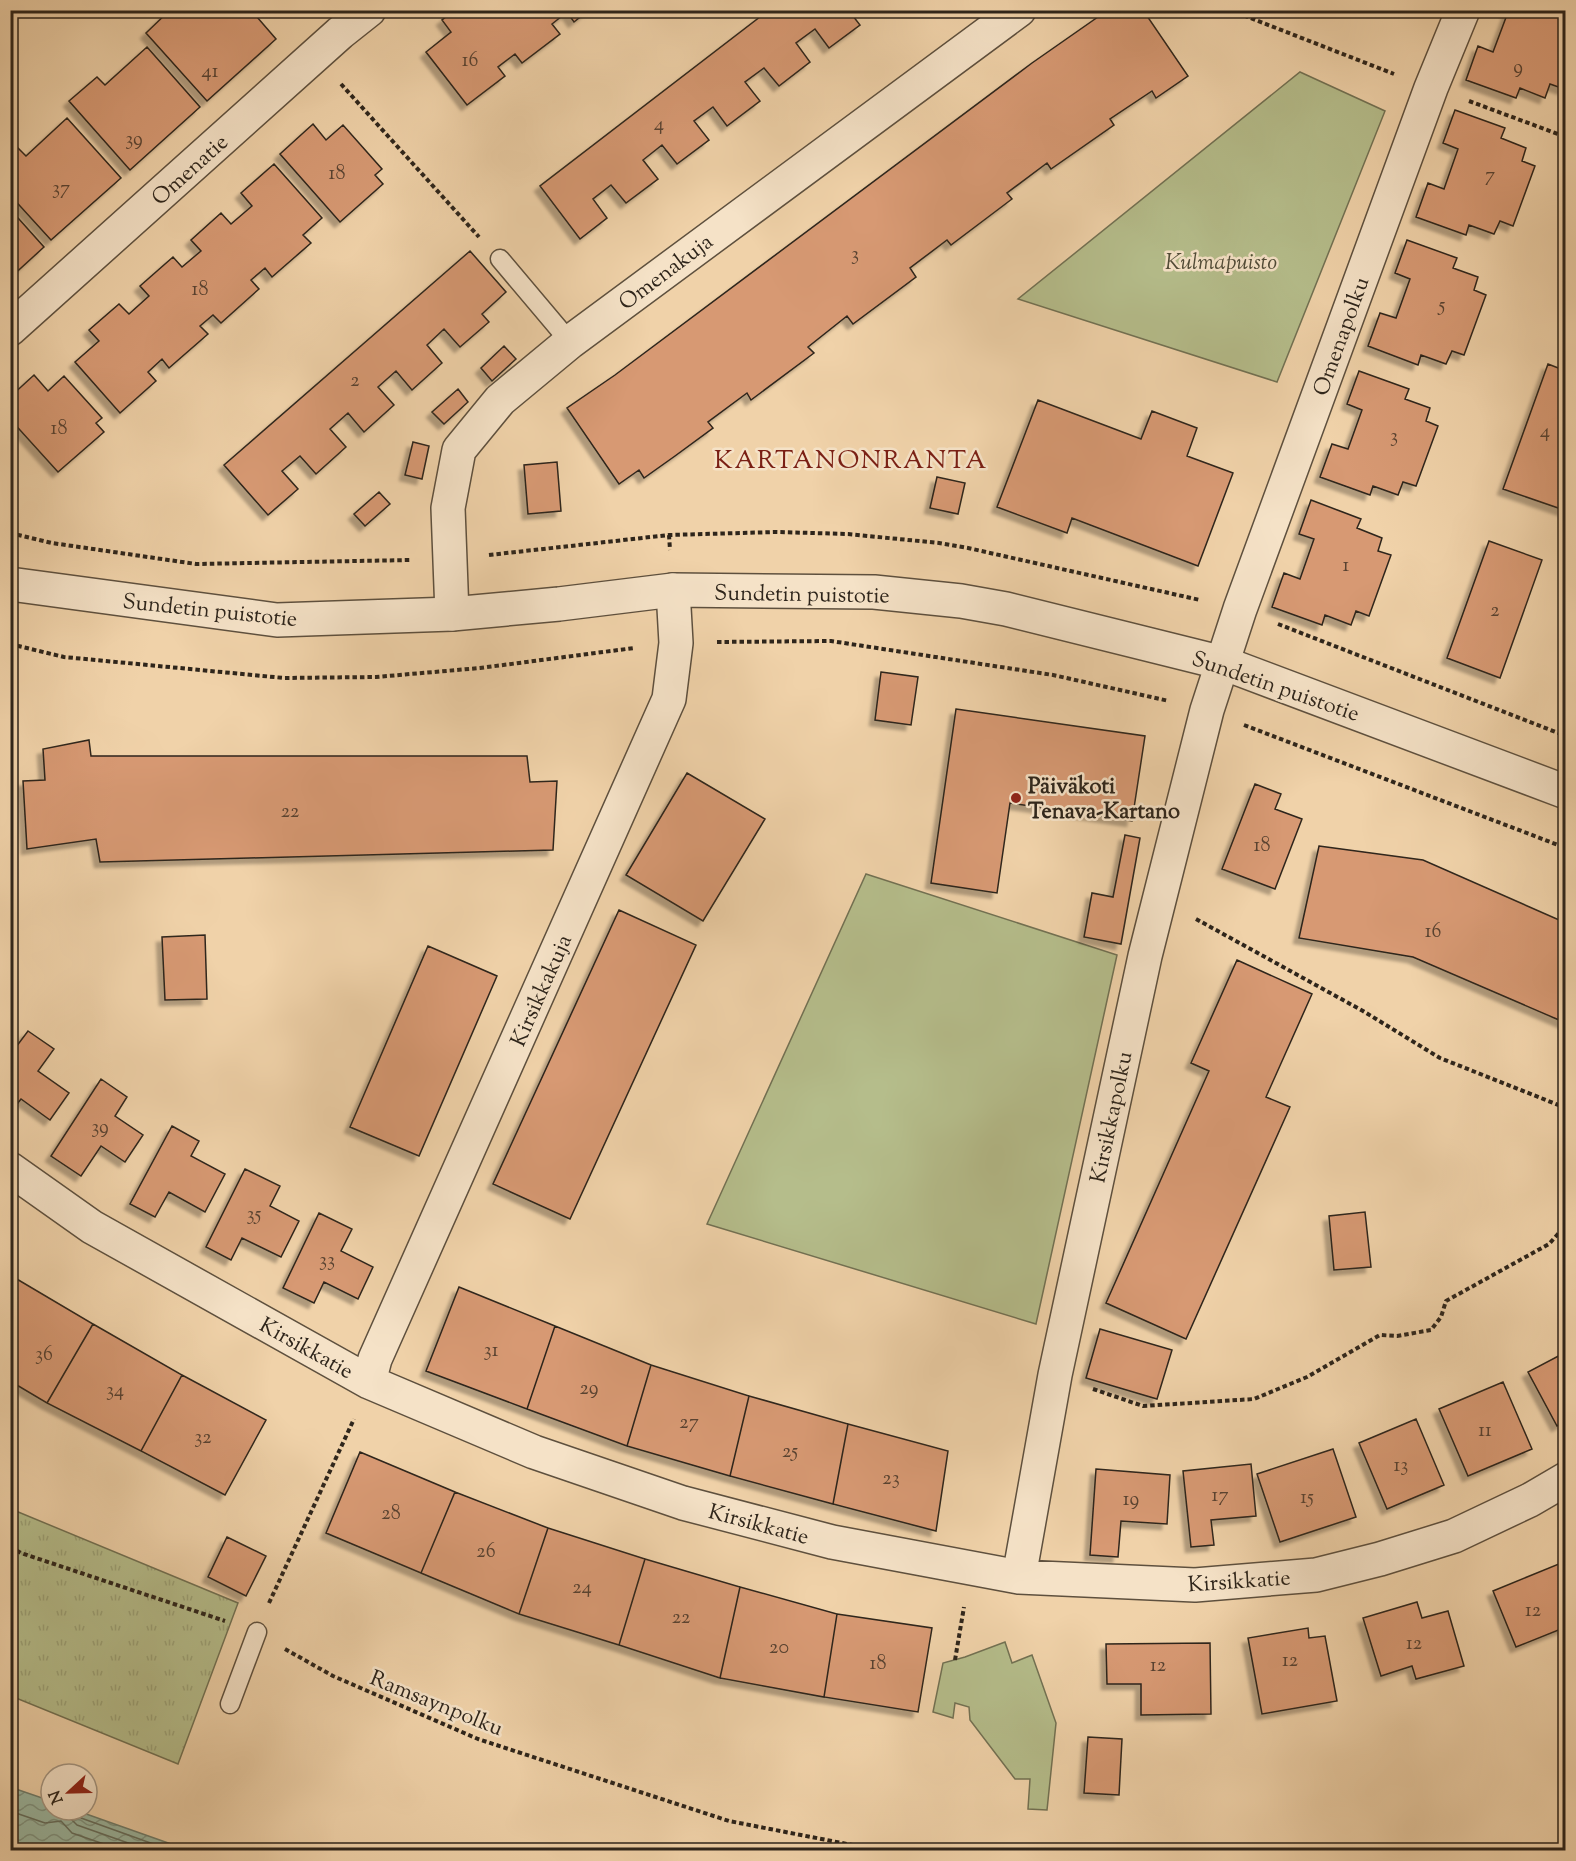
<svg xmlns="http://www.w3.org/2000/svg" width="1576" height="1861" viewBox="0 0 1576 1861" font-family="'Sorts Mill Goudy',serif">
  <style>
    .grass { fill: url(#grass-tufts); stroke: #727153; stroke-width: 1.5 }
    .green { fill: #b5bd8b; stroke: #727153; stroke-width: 1.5 }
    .water { fill: url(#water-waves); stroke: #6f7d6c; stroke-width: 1.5 }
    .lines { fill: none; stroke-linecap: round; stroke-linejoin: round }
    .shore { stroke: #646e5e; stroke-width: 1.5 }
    .building { fill: #d79973; stroke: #2e251b; stroke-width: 1.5; filter: url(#shadow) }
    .service-casing { stroke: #5e503e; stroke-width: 21 }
    .minor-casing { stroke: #5e503e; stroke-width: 36 }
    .tertiary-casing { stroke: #5e503e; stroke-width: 36 }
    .path { stroke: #2e251b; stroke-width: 4; stroke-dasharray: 4.5 3; stroke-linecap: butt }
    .service { stroke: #f5e2c7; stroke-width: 18 }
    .minor { stroke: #f5e2c7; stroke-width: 33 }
    .tertiary { stroke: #f5e2c7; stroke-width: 33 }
    .poi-dot { fill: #8f2418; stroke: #f5e2c7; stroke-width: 2 }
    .labels { text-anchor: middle; stroke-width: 5; stroke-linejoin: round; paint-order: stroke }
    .number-label { font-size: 20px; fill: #584231 }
    .street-label { font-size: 22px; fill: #2e251b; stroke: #f5e2c7 }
    .park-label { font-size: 22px; font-style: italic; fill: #504b37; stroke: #f5e2c7 }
    .poi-label { font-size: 22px; font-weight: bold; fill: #2e251b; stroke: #f5e2c7; text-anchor: start }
    .quarter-label { font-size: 26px; letter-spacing: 1.5px; fill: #7a1f14; stroke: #f5e2c7 }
  </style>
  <defs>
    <pattern id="grass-tufts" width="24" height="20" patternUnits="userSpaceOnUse" patternTransform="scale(1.5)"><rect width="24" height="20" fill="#b5bd8b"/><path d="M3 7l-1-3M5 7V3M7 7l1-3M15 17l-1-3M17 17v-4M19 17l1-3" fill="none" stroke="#9ca277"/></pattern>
    <pattern id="water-waves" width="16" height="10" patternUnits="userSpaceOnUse" patternTransform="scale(1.5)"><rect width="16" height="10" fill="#9bb8a2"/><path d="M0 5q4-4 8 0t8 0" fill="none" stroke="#7f9583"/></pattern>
    <filter id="shadow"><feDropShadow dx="-5.5" dy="5.5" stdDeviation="1.5" flood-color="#0004"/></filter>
  </defs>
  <rect width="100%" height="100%" fill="#f0d2a9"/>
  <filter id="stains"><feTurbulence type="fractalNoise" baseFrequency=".00333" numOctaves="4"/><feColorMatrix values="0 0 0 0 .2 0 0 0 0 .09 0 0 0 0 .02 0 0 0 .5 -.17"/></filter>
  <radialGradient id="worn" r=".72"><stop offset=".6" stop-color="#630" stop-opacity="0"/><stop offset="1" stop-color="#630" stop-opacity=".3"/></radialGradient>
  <path class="grass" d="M11,1509L238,1603L178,1764L11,1696Z"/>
  <path class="green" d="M1300,72L1385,111L1277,382L1018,299Z
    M866,874L1117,955L1036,1324L707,1224Z
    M1005,1642L1012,1663L1032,1655L1056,1723L1047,1810L1028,1809L1030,1779H1015L970,1720L969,1707L955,1703L953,1718L933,1712L943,1663L965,1657Z"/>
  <path class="water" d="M10,1787L51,1801V1810H75L188,1850H11Z"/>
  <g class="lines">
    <path class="shore" d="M69,1810L70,1818L77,1825L148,1850
      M76,1810L77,1815L81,1818L170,1850
      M10,1811L45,1823L61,1821L72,1833L121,1850"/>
  </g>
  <path class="building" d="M170,10H176L181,16L188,10H251L276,39L207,101L146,33Z
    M455,10H589L574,22L567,12L552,24L560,34L522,63L515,54L498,67L505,76L467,105L426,52L451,32L442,20Z
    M769,10H860L853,16L860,25L829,48L815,29L796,43L810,62L779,86L764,68L745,82L760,101L727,126L713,107L694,121L709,140L677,164L662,145L643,160L658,179L626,203L611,185L593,199L607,218L580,239L540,186Z
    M1108,10H1143L1188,76L1156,98L1152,91L1110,119L1114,125L1051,169L1047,163L1007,193L1012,199L951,245L947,240L910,268L916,277L853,324L847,316L808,347L814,353L751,400L747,393L708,422L713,428L675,456L644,478L639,470L619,484L567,408L615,375L1032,63Z
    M1504,10H1566L1564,89L1550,84L1545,98L1520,88L1516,98L1466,80L1478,46L1493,52L1508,12Z
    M147,47L200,107L130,170L69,101L97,77L105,85Z
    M1455,110L1505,128L1501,138L1526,148L1522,161L1535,166L1513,226L1500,221L1494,234L1469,225L1466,235L1416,217L1428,183L1444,189L1458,149L1443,143Z
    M67,118L121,178L51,240L10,195V153L17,147L26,156Z
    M313,124L326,140L343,125L382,169L375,175L383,184L340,222L280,154Z
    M274,164L322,218L303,235L311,243L272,277L265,268L251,280L259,289L221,323L213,315L200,326L208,334L169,368L162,359L148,372L156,381L120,413L75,362L99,341L89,330L119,304L129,314L149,296L140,286L173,257L182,267L201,251L191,240L221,213L231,224L252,206L241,193Z
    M10,209L44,247L10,278Z
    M1407,240L1457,258L1453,268L1478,277L1474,290L1486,295L1464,355L1452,351L1446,364L1421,355L1418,365L1368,346L1380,313L1396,318L1410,279L1395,273Z
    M470,251L506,292L482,314L489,322L460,347L444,329L427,345L442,363L412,390L396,371L378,387L394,405L364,432L348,413L330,429L346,447L316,474L300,456L282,471L298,489L268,515L224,465Z
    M504,346L516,359L492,381L481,368Z
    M1548,364L1566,371V505L1564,510L1503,489Z
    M1359,371L1409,389L1405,399L1430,408L1426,421L1438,426L1416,486L1403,482L1398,495L1373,486L1370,495L1320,477L1332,444L1348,449L1362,410L1347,404Z
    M34,375L48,391L64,376L102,418L96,423L104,432L58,472L10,419V397Z
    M458,389L468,402L444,424L432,412Z
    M1038,400L1141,439L1152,411L1197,428L1187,456L1233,473L1198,566L1072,518L1067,533L997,507Z
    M413,442L429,446L422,479L405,475Z
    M557,462L561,511L528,514L524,465Z
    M937,477L965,483L958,514L930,508Z
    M379,492L390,504L365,526L354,514Z
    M1311,500L1361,519L1357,528L1382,538L1378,551L1391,555L1369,616L1356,611L1351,625L1325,615L1322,625L1272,607L1284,573L1300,579L1314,539L1299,534Z
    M1489,541L1542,560L1500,678L1447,658Z
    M881,672L918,677L911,725L875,720Z
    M956,709L1145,736L1132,821L1010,803L997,893L931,883Z
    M89,740L91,756H527L530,782L557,781L553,850L100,862L96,839L27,849L23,781L45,780L43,749Z
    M687,773L765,819L703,921L626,875Z
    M1255,784L1281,794L1275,809L1302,819L1275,889L1222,869Z
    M1125,835L1140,838L1121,944L1084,937L1092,893L1113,897Z
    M1319,846L1423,860L1566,923V1023L1413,957L1299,938Z
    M619,910L696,945L570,1219L493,1184Z
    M205,935L207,999L165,1000L162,937Z
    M428,946L497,976L419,1156L350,1127Z
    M1237,960L1312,994L1266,1097L1290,1107L1186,1339L1106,1303L1209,1071L1191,1063Z
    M28,1031L54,1049L38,1071L69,1093L50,1120L21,1099L10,1113V1055Z
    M101,1079L127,1097L115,1116L143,1135L125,1162L101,1146L81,1176L51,1156Z
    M172,1126L199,1141L191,1156L225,1174L205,1212L169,1192L155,1217L130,1204Z
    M245,1169L280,1186L270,1206L299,1221L281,1257L242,1238L231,1260L206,1247Z
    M1365,1212L1371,1267L1334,1270L1329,1216Z
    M319,1213L352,1229L341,1251L373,1267L358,1299L324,1282L314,1303L283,1288Z
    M10,1275L93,1324L47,1403L10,1381Z
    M459,1287L555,1326L527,1409L426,1371Z
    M93,1324L182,1375L141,1451L47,1403Z
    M555,1326L651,1365L627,1446L527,1409Z
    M1100,1329L1172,1350L1157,1399L1086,1378Z
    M1566,1352V1421L1557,1426L1528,1372Z
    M651,1365L749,1396L730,1476L627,1446Z
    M182,1375L266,1420L225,1495L141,1451Z
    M1503,1382L1532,1449L1468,1476L1439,1409Z
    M749,1396L848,1424L833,1504L730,1476Z
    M1416,1419L1444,1485L1387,1509L1359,1443Z
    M848,1424L948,1451L936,1531L833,1504Z
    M1333,1449L1356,1517L1280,1542L1257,1474Z
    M360,1452L455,1492L421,1573L326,1533Z
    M1251,1464L1256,1516L1211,1520L1214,1545L1191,1547L1183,1471Z
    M1096,1469L1170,1475L1167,1524L1121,1521L1118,1557L1090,1555Z
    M455,1492L548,1528L519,1614L421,1573Z
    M548,1528L645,1559L619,1645L519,1614Z
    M227,1537L266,1556L246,1596L208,1577Z
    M645,1559L740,1587L720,1678L619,1645Z
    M1566,1561V1627L1516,1647L1493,1591Z
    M740,1587L837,1614L824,1697L720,1678Z
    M1417,1602L1422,1618L1448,1611L1464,1666L1416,1679L1412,1666L1381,1676L1363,1618Z
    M837,1614L932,1628L918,1712L824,1697Z
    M1308,1628L1309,1638L1325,1636L1337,1701L1262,1714L1248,1638Z
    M1210,1643L1211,1714L1141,1715V1684H1107L1106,1644Z
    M1088,1737L1122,1739L1119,1795L1084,1793Z"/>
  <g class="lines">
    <g class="service-casing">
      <path id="service" d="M500,259L570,342
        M230,1704L257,1632"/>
    </g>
    <g class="minor-casing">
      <path id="minor" d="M10,329L340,33L369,10
        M452,614L448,508L459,450L500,400L570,342L1019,10
        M10,1169L92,1227L369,1382L534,1452L683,1503L832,1542L1019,1577L1195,1585L1316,1575L1380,1559L1454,1536L1530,1500L1566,1479
        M369,1382L375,1359L669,699L676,643L673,590
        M1019,1577L1055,1375L1145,956L1207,710L1240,609L1431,88L1463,10"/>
    </g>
    <g class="tertiary-casing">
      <path id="tertiary" d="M10,584L277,620L452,614L559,604L673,590L874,592L961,601L1006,609L1223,663L1566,792"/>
    </g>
    <path class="path" d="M1230,10L1394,74
      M341,84L479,237
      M1469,101L1566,137
      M10,533L52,543L196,564L410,560
      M669,535L670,550
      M489,555L669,535L776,532L848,534L939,543L968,548L1200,600
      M1278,624L1566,736
      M717,642L831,641L1053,675L1169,701
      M10,644L64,657L284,678L376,677L480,668L634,648
      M1244,725L1566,848
      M1196,919L1363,1011L1440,1058L1566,1108
      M1093,1389L1143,1406L1254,1399L1307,1377L1380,1335L1397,1336L1431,1330L1441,1317L1446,1301L1549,1244L1566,1225
      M10,1547L21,1553L225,1621
      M269,1603L354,1419
      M285,1649L333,1676L478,1739L729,1821L878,1850
      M955,1660L964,1607"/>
    <use href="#service" class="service"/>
    <use href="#minor" class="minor"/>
    <use href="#tertiary" class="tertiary"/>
  </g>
  <circle class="poi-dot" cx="1016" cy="798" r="6"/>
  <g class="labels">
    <g class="number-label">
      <text x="470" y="66">16</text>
      <text x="1518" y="73">9</text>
      <text x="210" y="77">41</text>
      <text x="659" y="130">4</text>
      <text x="134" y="145">39</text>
      <text x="337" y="179">18</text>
      <text x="1490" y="181">7</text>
      <text x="61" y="194">37</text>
      <text x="855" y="260">3</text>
      <text x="200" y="295">18</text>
      <text x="1442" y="311">5</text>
      <text x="355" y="386">2</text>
      <text x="59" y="434">18</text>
      <text x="1545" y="437">4</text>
      <text x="1394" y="442">3</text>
      <text x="1346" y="571">1</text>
      <text x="1495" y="616">2</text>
      <text x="290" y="817">22</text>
      <text x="1262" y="851">18</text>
      <text x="1433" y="937">16</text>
      <text x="100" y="1133">39</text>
      <text x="254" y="1220">35</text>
      <text x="327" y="1266">33</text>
      <text x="491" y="1356">31</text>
      <text x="44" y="1360">36</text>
      <text x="589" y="1394">29</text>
      <text x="115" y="1396">34</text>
      <text x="689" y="1428">27</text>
      <text x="1485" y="1436">11</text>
      <text x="203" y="1443">32</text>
      <text x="790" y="1457">25</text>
      <text x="1401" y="1471">13</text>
      <text x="891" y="1484">23</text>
      <text x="1220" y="1501">17</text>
      <text x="1307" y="1503">15</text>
      <text x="1131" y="1505">19</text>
      <text x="391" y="1519">28</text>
      <text x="486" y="1557">26</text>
      <text x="582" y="1593">24</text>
      <text x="1533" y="1616">12</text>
      <text x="681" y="1623">22</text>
      <text x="1414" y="1649">12</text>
      <text x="779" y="1653">20</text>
      <text x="1290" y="1666">12</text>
      <text x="878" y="1669">18</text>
      <text x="1158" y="1671">12</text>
    </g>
    <g class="street-label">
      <text transform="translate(189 169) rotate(-42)" y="8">Omenatie</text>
      <text transform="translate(665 271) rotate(-37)" y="8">Omenakuja</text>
      <text transform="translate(1340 336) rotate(-70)" y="8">Omenapolku</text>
      <text transform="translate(802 593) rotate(1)" y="8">Sundetin puistotie</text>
      <text transform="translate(210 609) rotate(6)" y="8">Sundetin puistotie</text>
      <text transform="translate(1276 685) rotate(19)" y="8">Sundetin puistotie</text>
      <text transform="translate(540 990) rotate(-66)" y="8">Kirsikkakuja</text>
      <text transform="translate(1110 1117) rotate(-78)" y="8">Kirsikkapolku</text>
      <text transform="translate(307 1347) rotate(29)" y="8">Kirsikkatie</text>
      <text transform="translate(759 1523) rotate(15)" y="8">Kirsikkatie</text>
      <text transform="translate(1239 1580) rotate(-4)" y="8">Kirsikkatie</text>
      <text transform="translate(437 1702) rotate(22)" y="8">Ramsaynpolku</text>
    </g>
    <g class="park-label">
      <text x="1221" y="269">Kulmapuisto</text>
    </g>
    <g class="poi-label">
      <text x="1028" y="793">Päiväkoti<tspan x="1028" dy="25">Tenava-Kartano</tspan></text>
    </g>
    <g class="quarter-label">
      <text x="851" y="468">KARTANONRANTA</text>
    </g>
  </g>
  <rect width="1576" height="1861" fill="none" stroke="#f0d2a9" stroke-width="36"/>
  <rect x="12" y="12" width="1552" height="1837" fill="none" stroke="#2e251b" stroke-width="3"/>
  <rect x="18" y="18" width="1540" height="1825" fill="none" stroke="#2e251b" stroke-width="1.5"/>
  <g transform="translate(69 1792) rotate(248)"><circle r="28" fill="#f5e2c7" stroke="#a59682" stroke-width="1.5"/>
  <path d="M0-4.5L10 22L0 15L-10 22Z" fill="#8f2418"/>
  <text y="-9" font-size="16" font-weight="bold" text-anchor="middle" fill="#2e251b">N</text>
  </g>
  <rect width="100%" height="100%" filter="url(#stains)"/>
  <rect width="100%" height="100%" fill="url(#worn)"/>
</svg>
